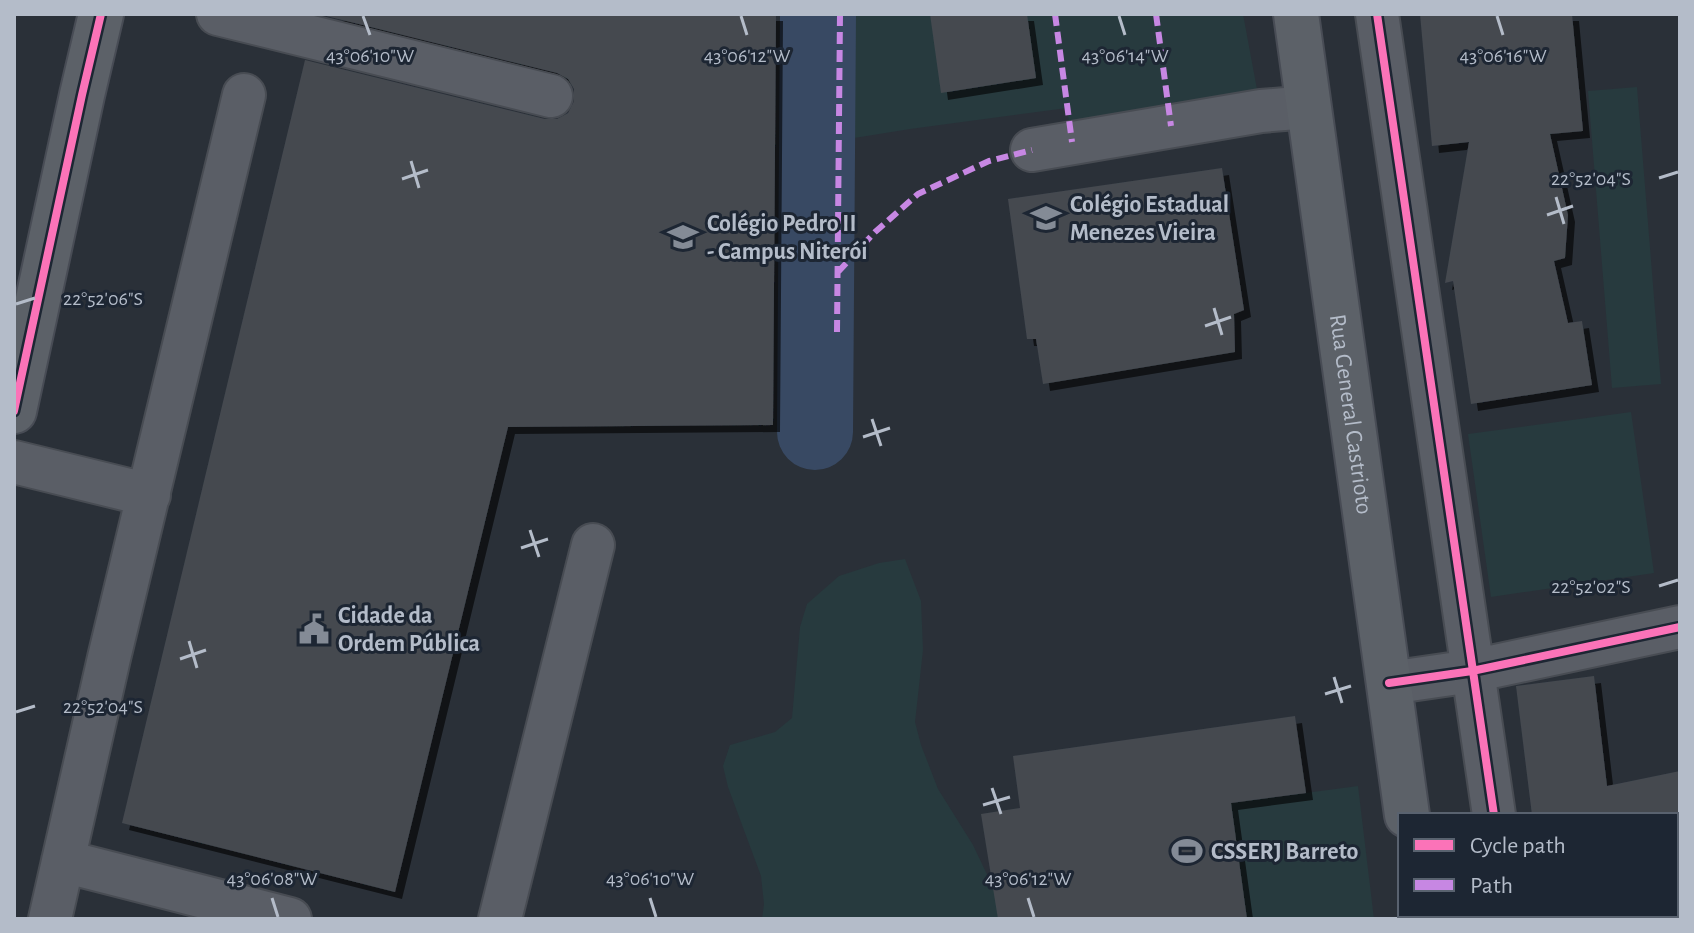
<svg xmlns="http://www.w3.org/2000/svg" width="1694" height="933" viewBox="0 0 1694 933" font-family="'Alegreya Sans',sans-serif">
  <style>
    .green { fill: #273a3e }
    .lines { fill: none; stroke-linecap: round; stroke-linejoin: round }
    .river { stroke: #384963; stroke-width: 76 }
    .building { fill: #444950; filter: url(#shadow) }
    .minor-casing { stroke: #484c53; stroke-width: 46 }
    .major-casing { stroke: #484c55; stroke-width: 48 }
    .minor { stroke: #5a5e66; stroke-width: 42 }
    .major { stroke: #5c6168; stroke-width: 44 }
    .quiet { stroke: #c787e3; stroke-width: 6; stroke-dasharray: 12 6; stroke-linecap: butt }
    .cycleway-casing { stroke: #1d2633; stroke-width: 13 }
    .cycleway { stroke: #fb73b8; stroke-width: 8 }
    .ticks { fill: none; stroke: #b4bcc9; stroke-width: 3 }
    .labels { text-anchor: middle; stroke-width: 6; stroke-linejoin: round; paint-order: stroke }
    .poi-label { font-size: 24px; font-weight: bold; fill: #b4bcc9; stroke: #1d2633; text-anchor: start }
    .street-label { font-size: 24px; fill: #b4bcc9; stroke: #1d2633 }
    .ticks-label { font-size: 20px; text-anchor: middle; fill: #b4bcc9; stroke: #1d2633; stroke-width: 6; stroke-linejoin: round; paint-order: stroke }
  </style>
  <defs>
    <filter id="shadow"><feDropShadow dx="7" dy="7" stdDeviation="0" flood-color="#0009"/></filter>
  </defs>
  <rect width="100%" height="100%" fill="#2a3038"/>
  <path class="green" d="M818,14H1243L1261,111L1072,142L1067,108L910,129L817,144Z
    M1637,87L1661,384L1612,388L1588,91Z
    M1631,412L1654,573L1491,597L1468,434Z
    M905,559L921,601L923,650L915,722L921,745L938,789L973,845L992,885L1231,803L1358,786L1374,919H762L764,904L761,876L728,787L723,766L730,745L775,732L792,718L800,627L807,604L839,576L879,563Z"/>
  <g class="lines">
    <path class="river" d="M815,432L818,14"/>
  </g>
  <path class="building" d="M318,14H776L773,425L508,427L395,892L122,823L305,60L545,119H557L568,113L574,101V89L568,79L557,73Z
    M930,14H1027L1036,78L941,93Z
    M1420,14H1572L1583,131L1550,134L1568,215L1565,258L1554,261L1568,323L1582,321L1592,385L1471,404L1453,281L1445,283L1469,142L1432,146Z
    M1222,168L1244,310L1234,314L1235,352L1043,384L1036,339H1027L1008,199Z
    M1594,676L1607,786L1680,771V815H1532L1516,686Z
    M1295,716L1306,793L1231,803L1247,919H998L981,814L1020,808L1013,756Z"/>
  <g class="lines">
    <g class="minor-casing">
      <path id="minor" d="M218,14L551,96
        M1377,14L1494,815
        M1032,150L1261,111L1309,107
        M14,462L149,495
        M1389,683L1472,671L1680,627
        M63,861L290,919
        M1508,915L1509,919
        M50,919L109,658L244,95
        M500,919L593,545"/>
    </g>
    <g class="major-casing">
      <g id="major">
        <path id="s1" d="M1296,14L1407,815"/>
        <path d="M14,411L82,95L101,14"/>
        <path d="M1421,915L1422,919"/>
      </g>
    </g>
    <use href="#minor" class="minor"/>
    <use href="#major" class="major"/>
    <path class="quiet" d="M1055,14L1072,142
      M1156,14L1171,126
      M838,272L875,232L918,194L989,161L1032,150
      M837,332L840,14"/>
    <g class="cycleway-casing">
      <path id="cycleway" d="M1377,14L1494,815
        M14,411L82,95L101,14
        M1389,683L1472,671L1680,627"/>
    </g>
    <use href="#cycleway" class="cycleway"/>
  </g>
  <path class="ticks" d="M363,16L370,35M741,16L747,35M1119,16L1125,35M1497,16L1503,35M411,161L419,188M1659,178L1678,172M402,179L428,170M1556,197L1564,224M1547,215L1573,206M16,304L35,298M1214,308L1222,335M1205,326L1231,317M872,419L881,446M863,437L890,428M530,530L539,557M521,548L548,539M1659,586L1678,580M189,641L197,668M180,659L206,650M1334,677L1342,703M1325,694L1351,686M16,712L35,706M992,788L1001,814M983,805L1010,797M272,898L278,917M650,898L656,917M1028,898L1034,917"/>
  <defs>
    <g id="school-bare" transform="scale(2.4)"><path d="M0-5L7-2L0 1L-7-2ZM-4 1L0 2.5L4 1V4Q0 6-4 4Z" fill="#848b96" stroke="#1d2633" stroke-width="2.5" paint-order="stroke"/></g>
    <g id="civic-bare" transform="scale(2.4)"><path d="M-.6-6.5H3V-4.5H.6V-3L4-1V1h2V6H-6V1h2V-1L-.6-3ZM-1.2 2.5V6h2.4V2.5Z" fill="#848b96" stroke="#1d2633" stroke-width="2.5" paint-order="stroke"/></g>
    <g id="stadium-bare" transform="scale(2.4)"><path d="M0-5a6.5 5 0 1 0 0 10a6.5 5 0 1 0 0-10ZM-3.5-1.8h7v3.6h-7Z" fill="#848b96" stroke="#1d2633" stroke-width="2.5" paint-order="stroke"/></g>
  </defs>
  <g fill-rule="evenodd">
    <use href="#school-bare" x="1046" y="218"/>
    <use href="#school-bare" x="683" y="237"/>
    <use href="#civic-bare" x="314" y="629"/>
    <use href="#stadium-bare" x="1187" y="851"/>
  </g>
  <g class="labels">
    <g class="poi-label">
      <text x="1070" y="212">Colégio Estadual<tspan x="1070" dy="28">Menezes Vieira</tspan></text>
      <text x="707" y="231">Colégio Pedro II<tspan x="707" dy="28">- Campus Niterói</tspan></text>
      <text x="338" y="623">Cidade da<tspan x="338" dy="28">Ordem Pública</tspan></text>
      <text x="1211" y="859">CSSERJ Barreto</text>
    </g>
    <g class="street-label">
      <text dy="8" stroke="none"><textPath href="#s1" startOffset="404">Rua General Castrioto</textPath></text>
    </g>
  </g>
  <g class="ticks-label">
    <text x="370" y="62">43°06'10"W</text>
    <text x="747" y="62">43°06'12"W</text>
    <text x="1125" y="62">43°06'14"W</text>
    <text x="1503" y="62">43°06'16"W</text>
    <text x="1591" y="185">22°52'04"S</text>
    <text x="103" y="305">22°52'06"S</text>
    <text x="1591" y="593">22°52'02"S</text>
    <text x="103" y="713">22°52'04"S</text>
    <text x="272" y="885">43°06'08"W</text>
    <text x="650" y="885">43°06'10"W</text>
    <text x="1028" y="885">43°06'12"W</text>
  </g>
  <rect width="1694" height="933" fill="none" stroke="#b4bcc9" stroke-width="32"/>
  <rect x="1398" y="813" width="280" height="104" fill="#1d2633" stroke="#59626f" stroke-width="2"/>
  <rect x="1414" y="839" width="40" height="12" fill="#fb73b8" stroke="#59626f" stroke-width="2"/>
  <text x="1470" y="853" font-size="24" fill="#b4bcc9">Cycle path</text>
  <rect x="1414" y="879" width="40" height="12" fill="#c787e3" stroke="#59626f" stroke-width="2"/>
  <text x="1470" y="893" font-size="24" fill="#b4bcc9">Path</text>
</svg>
